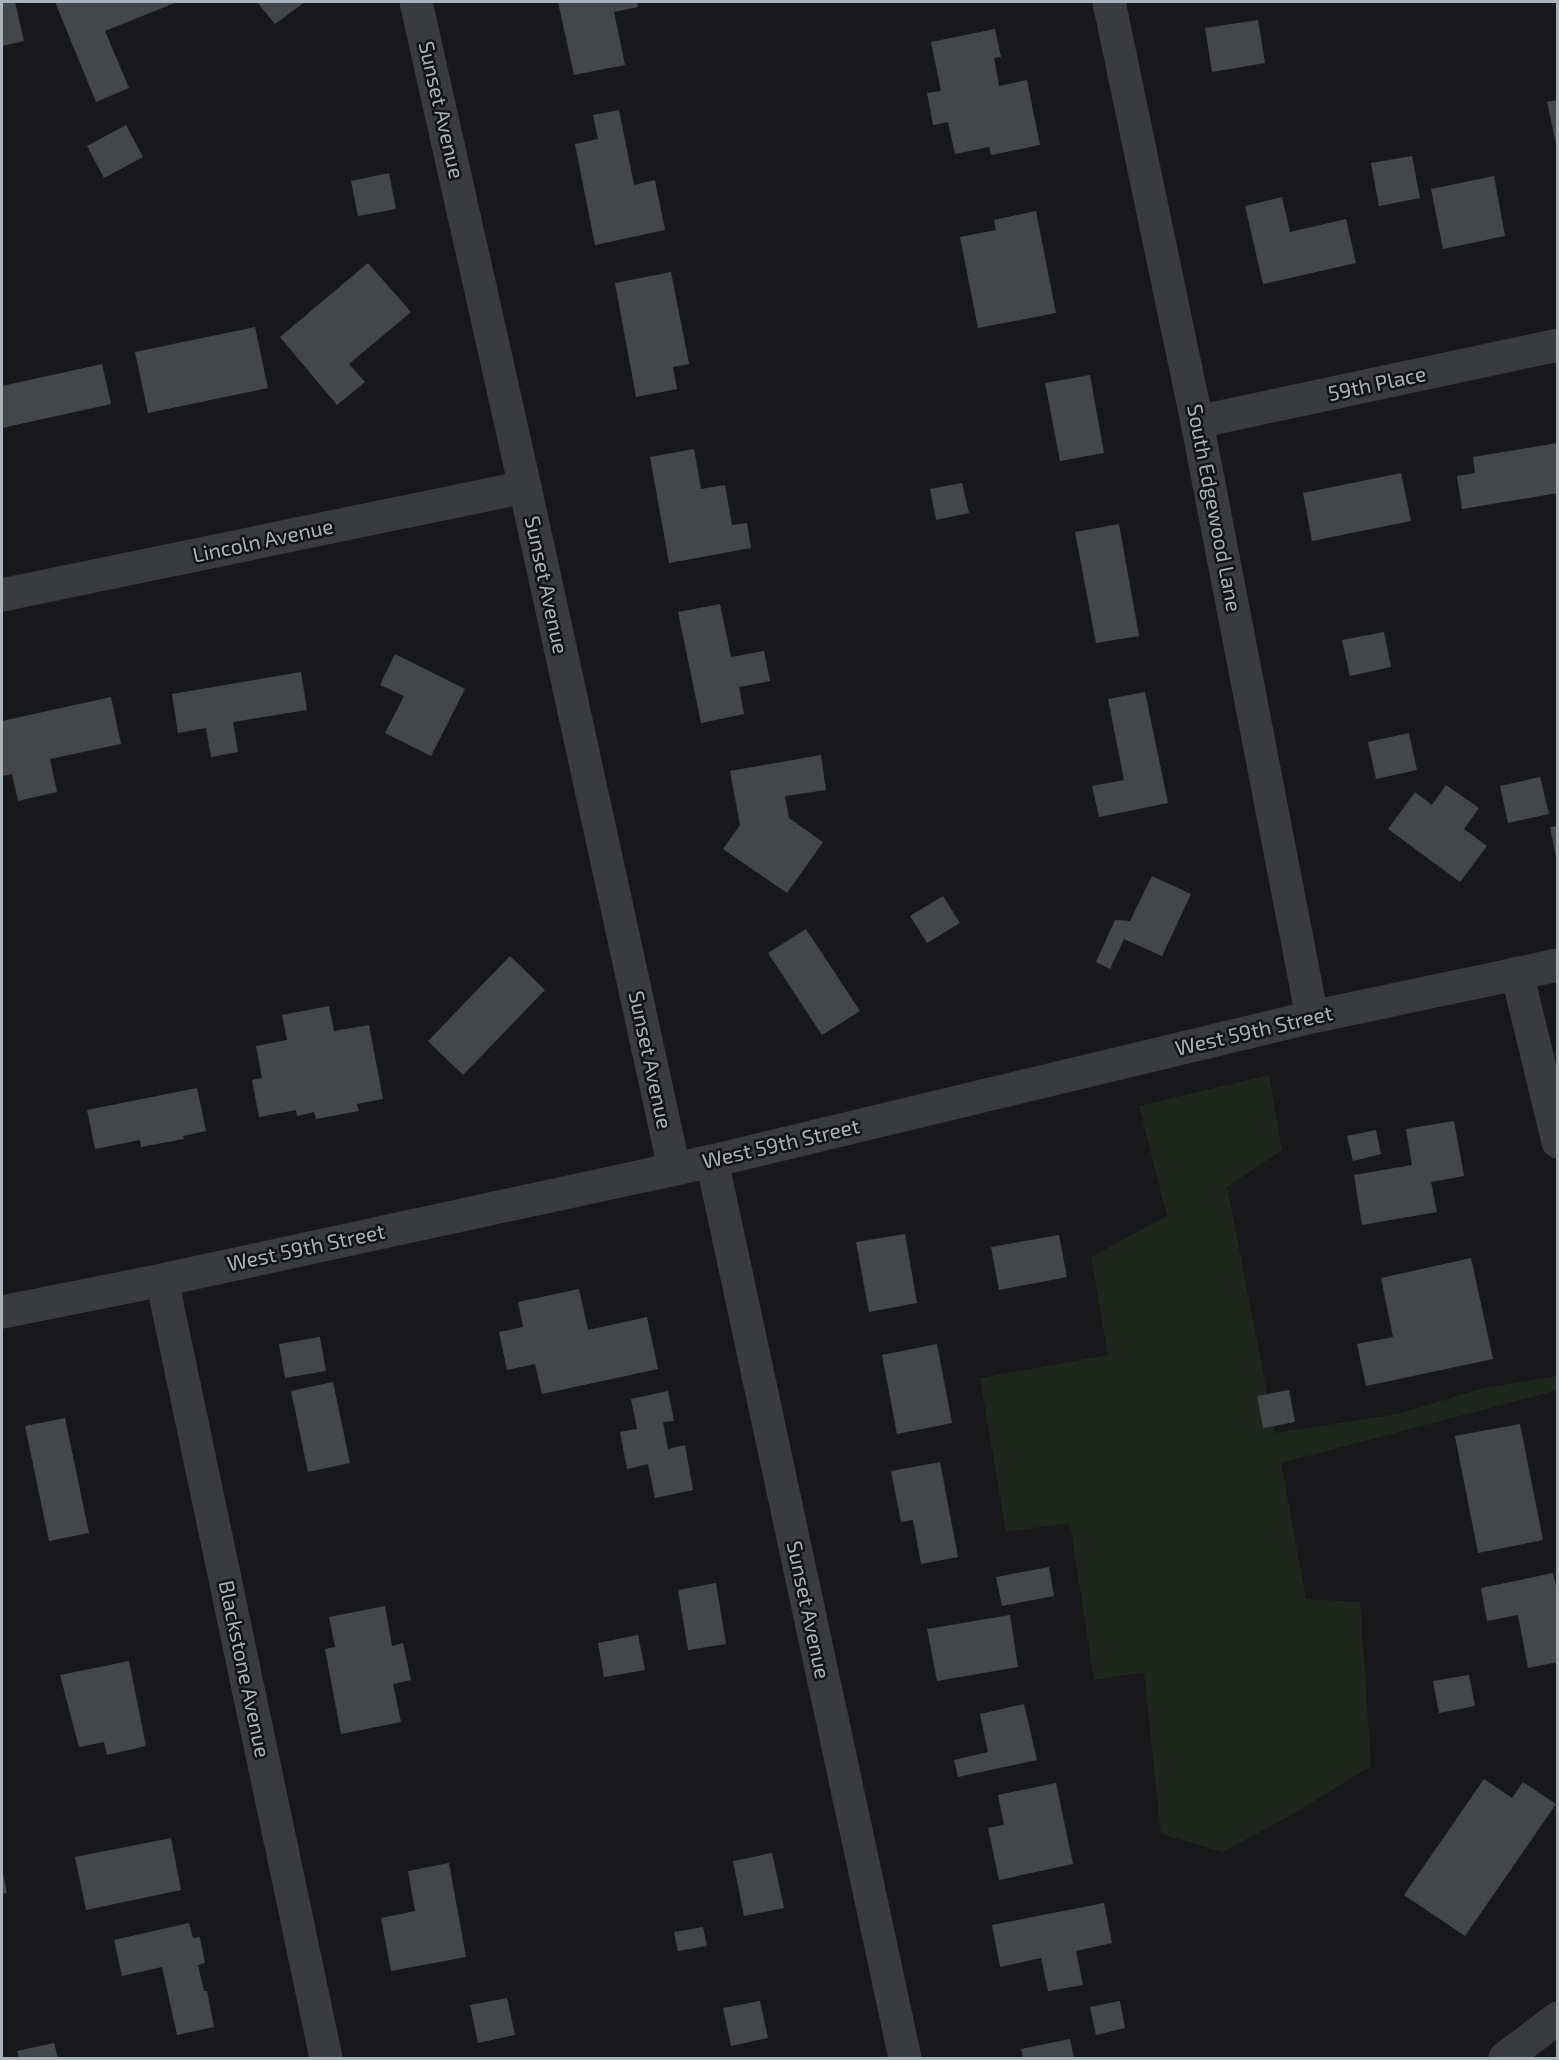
<svg xmlns="http://www.w3.org/2000/svg" width="1559" height="2060" viewBox="0 0 1559 2060" font-family="'Exo 2',sans-serif">
  <style>
    .green { fill: #1e261e }
    .building { fill: #44474a }
    .lines { fill: none; stroke-linecap: round; stroke-linejoin: round }
    .minor { stroke: #393b3f; stroke-width: 33 }
    .labels { text-anchor: middle; stroke-width: 5; stroke-linejoin: round; paint-order: stroke }
    .street-label { font-size: 21px; fill: #aab2ba; stroke: #131315 }
  </style>
  <rect width="100%" height="100%" fill="#18181a"/>
  <path class="green" d="M1269,1075L1282,1150L1227,1187L1275,1433L1398,1414L1480,1389L1557,1376L1558,1390L1281,1463L1306,1599L1360,1602L1371,1766L1291,1815L1223,1852L1161,1834L1144,1672L1094,1680L1070,1523L1006,1532L980,1378L1108,1355L1091,1257L1167,1216L1139,1106Z"/>
  <path class="building" d="M2,2H15L24,41L2,46Z
    M55,2H177L105,31L129,88L96,102Z
    M257,2H305L275,24Z
    M558,2H637L638,7L614,12L625,65L574,75Z
    M1258,20L1265,63L1212,72L1205,28Z
    M995,29L1001,57L994,58L999,86L1027,80L1040,145L991,155L989,147L955,154L948,122L933,125L927,93L941,91L931,42Z
    M1558,100V148H1557L1547,102Z
    M619,110L634,185L655,180L665,230L595,245L575,144L598,139L593,115Z
    M126,125L143,157L104,178L87,146Z
    M1412,156L1420,198L1379,206L1371,163Z
    M389,173L396,209L358,216L351,181Z
    M1494,176L1505,236L1443,249L1431,189Z
    M1282,197L1290,232L1346,219L1356,263L1263,284L1245,206Z
    M1036,211L1056,313L978,328L960,237L996,230L994,220Z
    M368,263L411,312L349,364L365,382L337,405L280,337Z
    M671,272L689,364L673,367L677,389L636,397L615,283Z
    M255,327L268,388L148,413L135,352Z
    M102,364L111,404L2,428V386Z
    M1090,375L1104,453L1060,461L1045,383Z
    M1558,443V493L1462,509L1457,476L1475,473L1473,457Z
    M694,449L701,489L725,485L732,525L747,523L751,548L669,563L650,457Z
    M1401,473L1411,521L1312,541L1303,493Z
    M962,483L969,513L936,520L930,489Z
    M1119,524L1139,636L1096,643L1075,532Z
    M720,604L731,657L764,651L770,681L739,687L744,714L701,723L678,612Z
    M1384,632L1391,667L1350,676L1342,640Z
    M395,654L465,689L431,756L385,733L404,696L380,685Z
    M301,672L307,710L233,722L238,752L211,757L206,728L178,733L172,694Z
    M1145,692L1168,803L1099,817L1092,786L1124,780L1108,699Z
    M111,697L121,744L50,759L57,792L18,801L12,774L2,776V721Z
    M1409,733L1417,770L1376,779L1368,742Z
    M821,755L826,790L785,796L789,818L823,842L787,893L723,849L740,825L730,771Z
    M1540,777L1549,814L1508,823L1500,786Z
    M1446,785L1479,808L1464,829L1487,846L1460,882L1388,829L1415,792L1432,805Z
    M1558,826V857H1556L1550,827Z
    M1152,876L1191,894L1162,956L1124,939L1110,969L1096,962L1115,920L1130,921Z
    M943,896L960,923L927,943L910,916Z
    M806,929L860,1011L822,1035L768,953Z
    M510,956L545,990L463,1075L428,1041Z
    M329,1006L334,1031L369,1025L383,1099L357,1104L359,1111L316,1119L314,1112L297,1116L296,1110L259,1117L252,1080L262,1078L256,1046L287,1040L282,1015Z
    M197,1088L206,1131L183,1136L184,1139L141,1147L140,1140L95,1149L87,1110Z
    M1454,1121L1464,1176L1431,1182L1437,1212L1362,1225L1354,1175L1412,1165L1406,1129Z
    M1376,1130L1381,1154L1353,1161L1347,1136Z
    M905,1234L917,1303L869,1312L856,1242Z
    M1059,1235L1067,1277L999,1290L991,1247Z
    M1471,1258L1493,1359L1366,1386L1357,1344L1393,1337L1381,1278Z
    M579,1289L588,1330L647,1317L658,1369L542,1394L535,1364L507,1370L499,1332L523,1327L518,1302Z
    M320,1337L326,1371L285,1378L279,1344Z
    M937,1344L952,1423L897,1434L882,1355Z
    M333,1382L350,1463L308,1472L291,1391Z
    M1289,1390L1295,1422L1263,1428L1257,1396Z
    M668,1391L674,1421L663,1422L668,1449L685,1445L693,1490L655,1498L648,1464L627,1469L620,1432L637,1429L631,1399Z
    M65,1418L89,1533L49,1541L25,1426Z
    M1520,1424L1543,1540L1478,1553L1455,1436Z
    M940,1462L958,1557L921,1564L913,1520L901,1522L891,1471Z
    M1049,1567L1054,1596L1002,1606L996,1577Z
    M1553,1573L1558,1595V1662L1528,1668L1518,1615L1487,1621L1481,1588Z
    M716,1583L726,1644L688,1650L678,1590Z
    M385,1606L392,1646L403,1643L411,1680L393,1684L401,1722L341,1734L325,1649L335,1647L329,1617Z
    M1010,1615L1018,1667L937,1681L927,1629Z
    M638,1635L645,1670L604,1677L598,1643Z
    M129,1661L146,1746L107,1755L104,1742L79,1747L60,1675Z
    M1469,1675L1475,1706L1439,1713L1433,1681Z
    M1024,1704L1037,1760L958,1777L954,1760L988,1752L980,1714Z
    M1484,1779L1512,1798L1523,1782L1556,1804L1465,1936L1404,1895Z
    M1056,1783L1073,1864L999,1880L988,1828L1004,1825L998,1795Z
    M171,1838L181,1890L86,1910L75,1857Z
    M772,1853L784,1908L744,1916L733,1861Z
    M449,1863L466,1957L391,1971L381,1918L415,1911L408,1871Z
    M2,1869L7,1893L2,1894Z
    M1104,1903L1112,1943L1076,1951L1083,1985L1048,1991L1041,1958L1000,1967L992,1925Z
    M189,1923L193,1938L200,1937L205,1963L198,1965L204,1991H207L214,2027L177,2035L162,1967L122,1976L114,1940Z
    M703,1927L707,1946L678,1951L674,1932Z
    M507,1998L515,2035L478,2043L470,2005Z
    M760,2001L768,2038L731,2046L723,2008Z
    M1120,2001L1125,2028L1096,2035L1090,2007Z
    M1070,2039L1074,2058H1023L1021,2049Z
    M54,2043L58,2058H19L17,2051Z"/>
  <g class="lines">
    <path class="minor" d="M416,2L525,487L674,1168
      M1109,2L1197,422L1312,1017
      M1197,422L1558,345
      M2,595L525,487
      M1517,973L1558,1142
      M712,1161L905,2058
      M162,1280L326,2058
      M2,1312L162,1280L712,1161L1312,1017L1558,965
      M1505,2058L1558,2018"/>
  </g>
  <g class="labels">
    <g class="street-label">
      <text transform="translate(441 110) rotate(77)" y="7">Sunset Avenue</text>
      <text transform="translate(1377 384) rotate(-12)" y="7">59th Place</text>
      <text transform="translate(1214 508) rotate(79)" y="7">South Edgewood Lane</text>
      <text transform="translate(263 541) rotate(-12)" y="7">Lincoln Avenue</text>
      <text transform="translate(546 585) rotate(78)" y="7">Sunset Avenue</text>
      <text transform="translate(1254 1031) rotate(-13)" y="7">West 59th Street</text>
      <text transform="translate(650 1060) rotate(78)" y="7">Sunset Avenue</text>
      <text transform="translate(781 1144) rotate(-13)" y="7">West 59th Street</text>
      <text transform="translate(306 1248) rotate(-12)" y="7">West 59th Street</text>
      <text transform="translate(808 1610) rotate(78)" y="7">Sunset Avenue</text>
      <text transform="translate(244 1669) rotate(78)" y="7">Blackstone Avenue</text>
    </g>
  </g>
  <rect width="1559" height="2060" fill="none" stroke="#aab2ba" stroke-width="6"/>
</svg>
